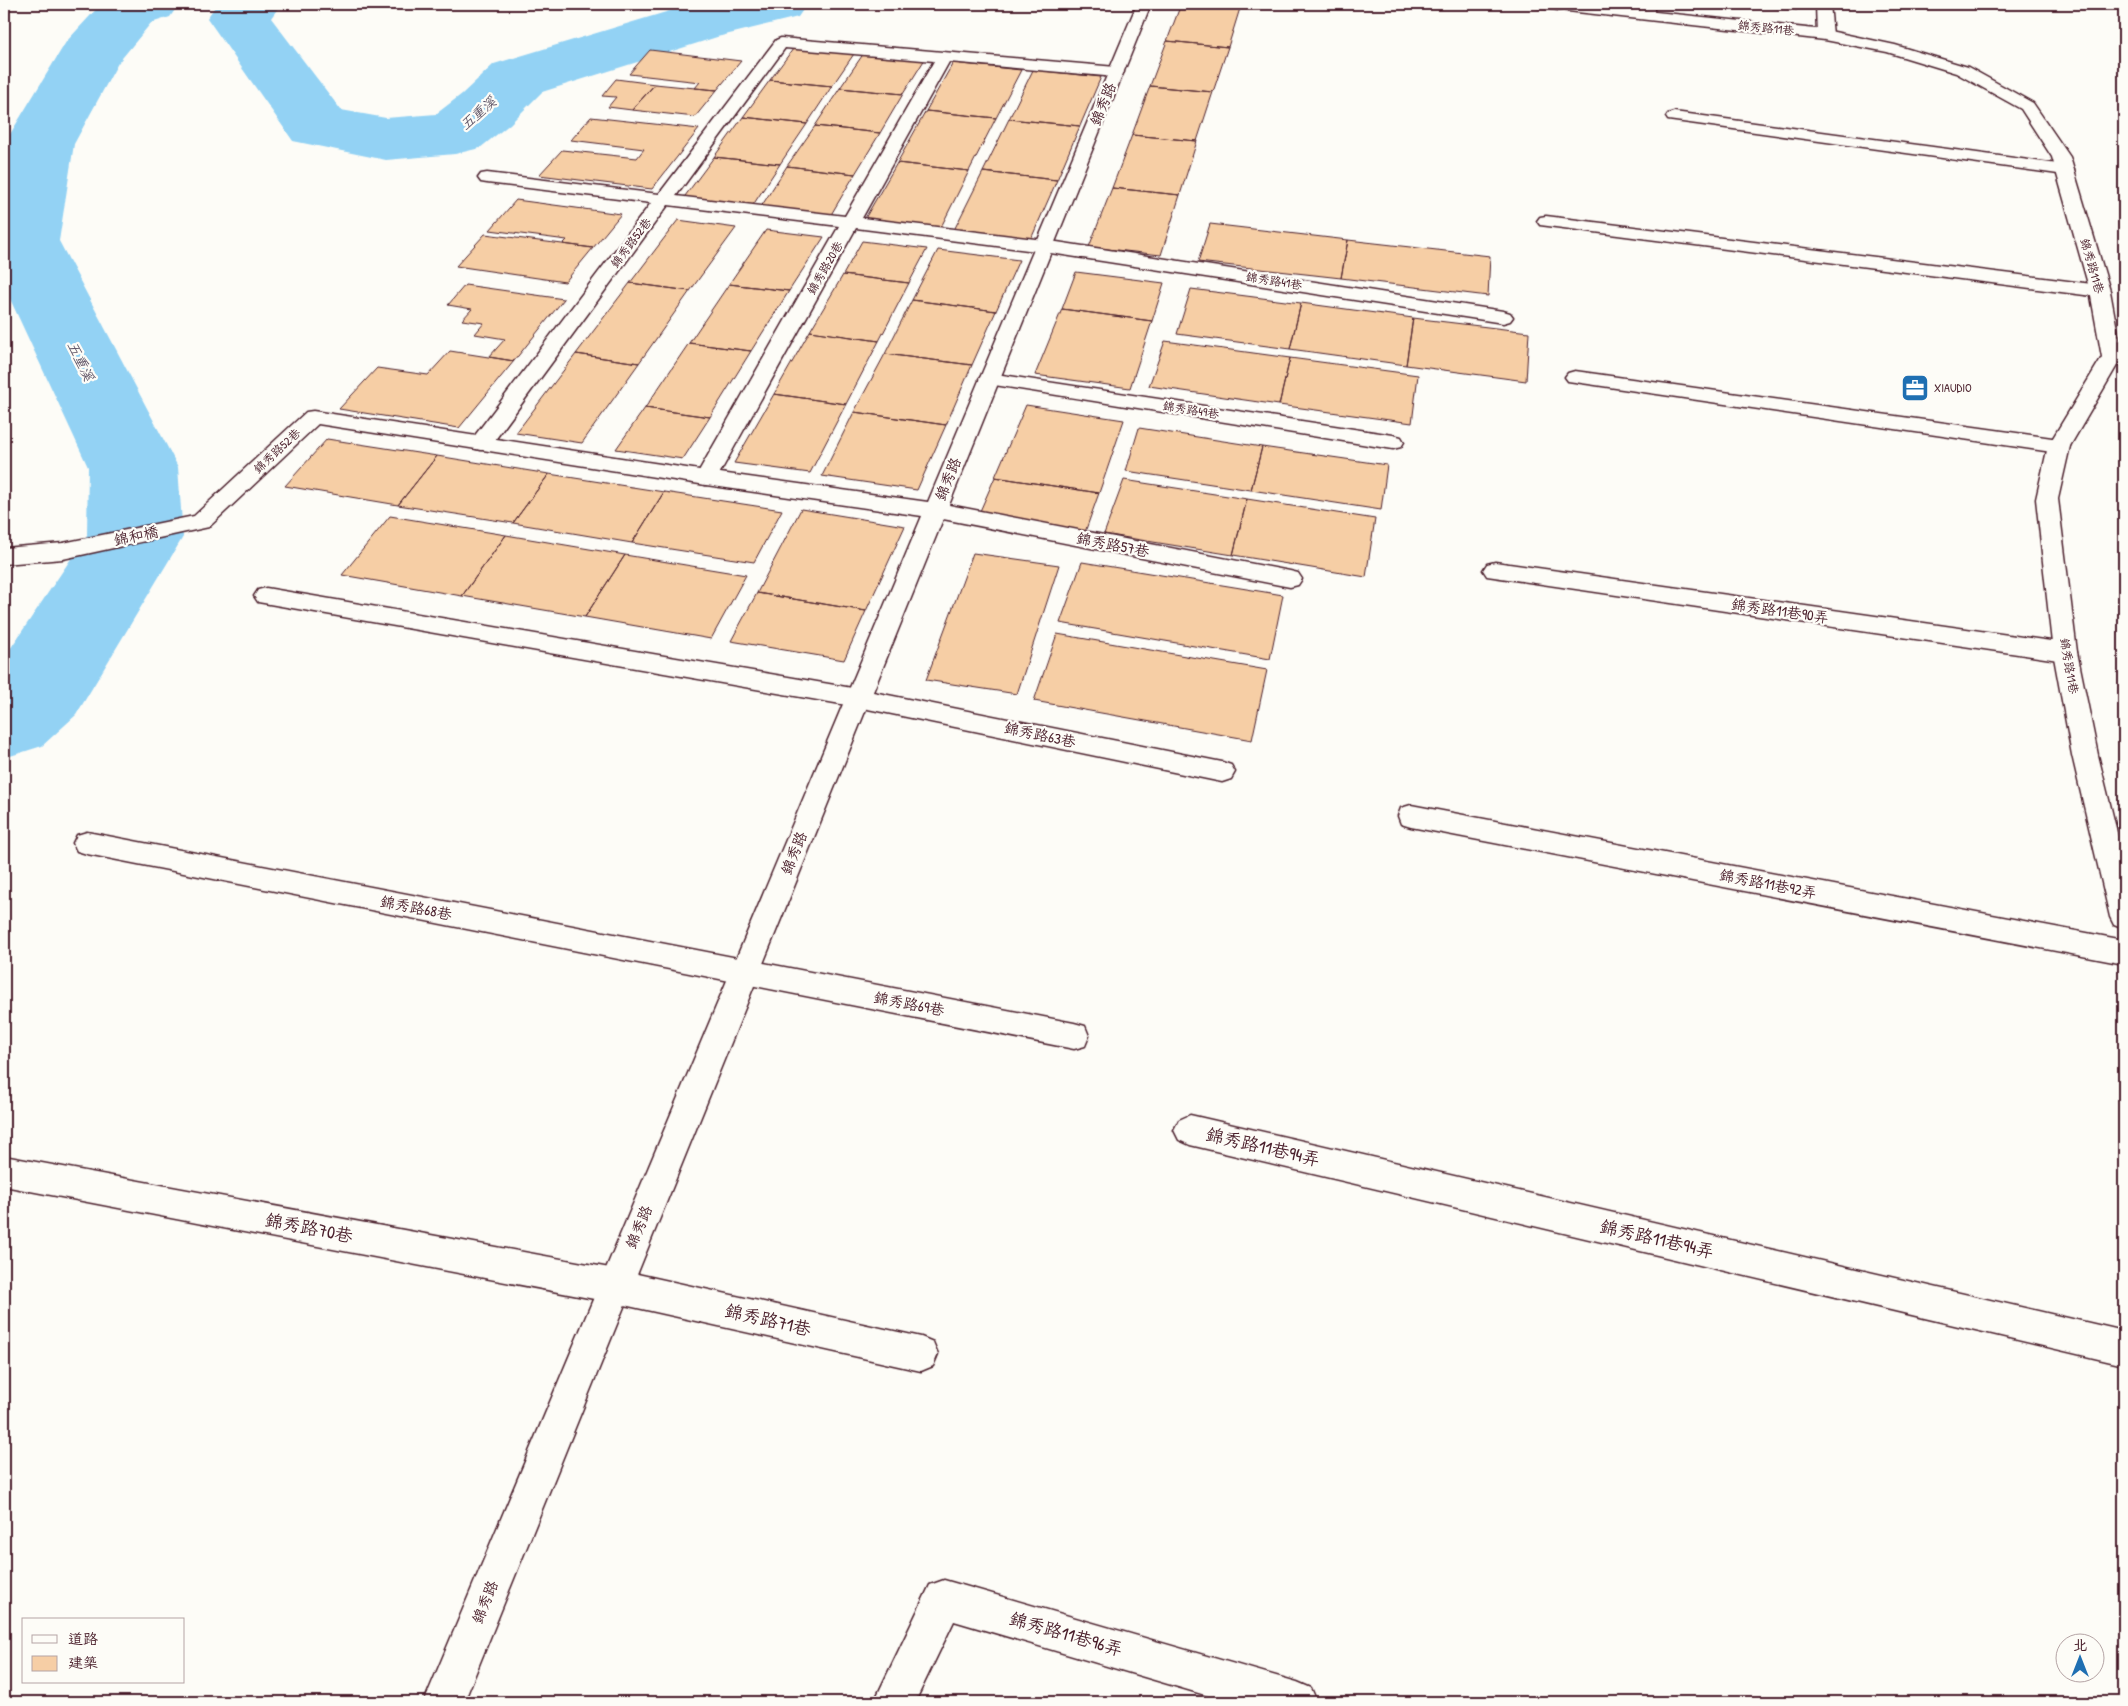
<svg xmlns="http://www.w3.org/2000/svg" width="2128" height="1706" viewBox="0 0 2128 1706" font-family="'Patrick Hand','LXGW WenKai TC',sans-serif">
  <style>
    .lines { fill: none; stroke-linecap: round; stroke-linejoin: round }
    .stream { fill: #768aa4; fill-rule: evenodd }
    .river { fill: #93d2f4; fill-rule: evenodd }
    .building { fill: #f6cea5; stroke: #4a1f2b }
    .lane-casing { stroke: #4a1f2b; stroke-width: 3 }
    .street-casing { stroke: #4a1f2b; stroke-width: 3 }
    .lane { fill: #fdfcf7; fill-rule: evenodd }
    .street { fill: #fdfcf7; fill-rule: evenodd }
    .labels { text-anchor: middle; stroke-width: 4.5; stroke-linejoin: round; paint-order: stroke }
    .far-street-label { font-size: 12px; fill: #4a1f2b; stroke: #fdfcf7 }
    .far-poi-label { font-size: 12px; fill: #4a1f2b; stroke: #fdfcf7; text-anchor: start }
    .far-water-label { font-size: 14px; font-style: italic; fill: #605567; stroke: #fdfcf7 }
    .street-label { font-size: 15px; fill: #4a1f2b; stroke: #fdfcf7 }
    .near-street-label { font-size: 18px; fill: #4a1f2b; stroke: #fdfcf7 }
  </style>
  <rect width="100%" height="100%" fill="#fdfcf7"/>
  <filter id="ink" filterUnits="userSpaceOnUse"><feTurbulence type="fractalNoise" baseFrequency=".02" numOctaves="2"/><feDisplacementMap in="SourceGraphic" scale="10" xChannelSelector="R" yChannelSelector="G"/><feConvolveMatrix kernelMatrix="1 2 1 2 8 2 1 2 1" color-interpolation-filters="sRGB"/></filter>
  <g filter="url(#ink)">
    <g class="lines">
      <path class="stream" d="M4,140L39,141L45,144L39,147L4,146Z"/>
      <path class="river" d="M101,4H179L170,17L151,23L118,63L74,144L59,241L178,467L183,537L76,715L42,746L4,758V658L87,535L88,467L4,286V144L66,42Z
        M217,4H281L271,18L341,110L386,118L436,114L462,94L494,64L676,9L695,4H807L798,17L717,37L542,92L510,124L480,148L455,154L386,160L293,141L207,18Z"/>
    </g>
    <path class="building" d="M1181,4L1241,5L1228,47L1167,41Z
      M1745,4H1796L1797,10L1746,5Z
      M1167,41L1228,47L1213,92L1150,86Z
      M796,45L856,51L832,86L770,80Z
      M650,50L741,61L717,90L695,88L700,82L629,74Z
      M864,53L925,59L903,94L840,88Z
      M953,63L1021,70L996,118L926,111Z
      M1033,70L1101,77L1080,126L1009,119Z
      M616,79L655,84L632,110L608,107L616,97L602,96Z
      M770,80L832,86L807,124L743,117Z
      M655,84L695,88L717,90L695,117L632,110Z
      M1150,86L1213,92L1197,141L1132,135Z
      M840,88L903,94L880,133L815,126Z
      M926,111L996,118L969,171L897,163Z
      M591,117L699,129L652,189L539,175L562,150L637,158L644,149L571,140Z
      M743,117L807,124L780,164L714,157Z
      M1009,119L1080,126L1057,180L983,172Z
      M815,126L880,133L855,174L787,166Z
      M1132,135L1197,141L1180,195L1112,188Z
      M714,157L780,164L751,208L682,200Z
      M897,163L969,171L940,229L864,220Z
      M787,166L855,174L829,218L759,210Z
      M983,172L1057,180L1031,239L954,230Z
      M1112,188L1180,195L1161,255L1089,247Z
      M516,200L621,214L593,248L563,244L567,240L490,230Z
      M678,220L736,228L690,291L630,283Z
      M1210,224L1348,240L1341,278L1198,262Z
      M766,230L824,237L789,291L729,284Z
      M485,234L593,248L565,282L456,266Z
      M1348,240L1490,256L1488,296L1341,278Z
      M862,241L927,249L909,283L843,275Z
      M938,250L1019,260L996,311L912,300Z
      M1076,272L1164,283L1152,321L1062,309Z
      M843,275L909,283L879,341L810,331Z
      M630,283L690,291L639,363L576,354Z
      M729,284L789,291L751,351L689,343Z
      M465,285L564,299L514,361L489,357L505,339L475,334L484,323L462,320L472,309L448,305Z
      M1191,289L1301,303L1290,349L1177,334Z
      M912,300L996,311L972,365L885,354Z
      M1301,303L1413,318L1406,365L1290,349Z
      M1062,309L1152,321L1130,388L1035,375Z
      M1413,318L1529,332L1526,381L1406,365Z
      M810,331L879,341L846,404L774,394Z
      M1165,341L1290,358L1279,405L1149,386Z
      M689,343L751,351L710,417L645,408Z
      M450,351L514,361L459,428L339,409L377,368L428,375Z
      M576,354L639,363L582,443L516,433Z
      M885,354L972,365L946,425L854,412Z
      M1290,358L1418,375L1412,423L1279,405Z
      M774,394L846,404L810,473L734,463Z
      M1026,405L1124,420L1099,493L995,477Z
      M645,408L710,417L683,459L616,449Z
      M854,412L946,425L917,490L822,476Z
      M1139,428L1262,447L1251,490L1126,471Z
      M327,439L437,456L398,505L285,486Z
      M1262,447L1387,465L1381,510L1251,490Z
      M437,456L549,474L513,523L398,505Z
      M549,474L664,492L632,543L513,523Z
      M995,477L1099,493L1084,535L977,518Z
      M1124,480L1247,499L1233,555L1104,534Z
      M664,492L782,510L754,562L632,543Z
      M1247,499L1375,519L1366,577L1233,555Z
      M801,509L905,526L866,611L757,593Z
      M390,516L506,535L462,596L342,575Z
      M506,535L625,555L585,617L462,596Z
      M973,553L1059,565L1017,694L926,680Z
      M625,555L746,575L711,639L585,617Z
      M1082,562L1283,595L1270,659L1060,623Z
      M757,593L866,611L844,660L731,641Z
      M1057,634L1267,670L1252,740L1034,701Z"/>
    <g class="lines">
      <g class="lane-casing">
        <path id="lane" d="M1640,4H1654V15L1652,18H1642L1640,15Z
          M1816,4H1830L1833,35L1830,38H1820L1817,35Z
          M781,38L1116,67L1122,69L1124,72L1122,75L1116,77L949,62L862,218L1044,240L1503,311L1510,313L1513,317L1510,321L1503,323L1044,252L856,228L717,478L714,483L706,485L698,483L695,478L839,226L668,205L489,448L481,450L473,448L470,443L473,438L651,203L487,183L481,182L478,178L481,174L487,173L659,194L776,40ZM785,48L934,61L845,216L676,196Z
          M1674,112L2065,165L2071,166L2074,170L2071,174L2065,175L1668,120L1666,117L1668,114Z
          M1546,216L2100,285L2107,287L2110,291L2107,295L2100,297L1540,225L1537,221L1540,217Z
          M1575,371L2059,439L2067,441L2070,446L2067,451L2059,453L1568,381L1565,377L1568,373Z
          M989,373L1393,435L1401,437L1404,442L1401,447L1393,449L982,383L979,379L982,375Z
          M1495,562L2065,643L2074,646L2077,652L2074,658L2065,661L1487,576L1483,570L1487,564Z
          M266,588L858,689L1222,762L1231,765L1235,772L1231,779L1222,782L858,707L258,602L254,596L258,590Z
          M1411,805L2124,940V964L1411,827L1401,824L1398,816L1401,808Z
          M87,832L1074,1023L1085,1026L1089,1036L1085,1046L1074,1049L87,854L77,851L73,843L77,835Z
          M1190,1115L2124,1331V1365L1190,1145L1179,1140L1174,1130L1179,1120Z
          M4,1156L615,1269L921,1337L933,1342L938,1354L933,1366L921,1371L615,1303L4,1186Z"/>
      </g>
      <g class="street-casing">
        <path id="street" d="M1137,4H1151L949,505L1290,571L1298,573L1302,579L1298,585L1290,587L943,519L464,1702H424L922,516L706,485L318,424L209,527L63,559L4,564V548L63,543L194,516L306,412L313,411L706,471L928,502Z
          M1534,4H1580L1825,30L1895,45L1968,67L2033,103L2070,157L2110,291L2122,357L2070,446L2058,499L2077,652L2098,755L2124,861V929L2114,925L2110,917L2072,755L2053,652L2036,499L2048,446L2102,357L2090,291L2052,157L2021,109L1956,73L1887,52L1825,40L1541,8L1536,7Z
          M944,1580L1297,1682L1311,1688L1317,1702H1229L954,1621L915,1702H874L930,1585Z"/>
      </g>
      <use href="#lane" class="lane"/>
      <use href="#street" class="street"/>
    </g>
  </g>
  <defs>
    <g id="office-square" transform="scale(1.4375)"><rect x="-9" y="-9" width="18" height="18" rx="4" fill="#1f6fb2" stroke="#fdfcf7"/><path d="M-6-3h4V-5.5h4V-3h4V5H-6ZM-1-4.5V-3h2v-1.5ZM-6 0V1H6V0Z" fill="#fff"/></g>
  </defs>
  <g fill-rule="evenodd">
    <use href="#office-square" x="1915" y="388"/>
  </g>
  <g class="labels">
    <g class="far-street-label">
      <text transform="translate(1766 28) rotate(6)" y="4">錦秀路11巷</text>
      <text transform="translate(631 243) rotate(-53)" y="4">錦秀路52巷</text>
      <text transform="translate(2092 266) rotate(74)" y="4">錦秀路11巷</text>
      <text transform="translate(825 268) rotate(-60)" y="4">錦秀路20巷</text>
      <text transform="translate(1274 281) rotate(9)" y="4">錦秀路41巷</text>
      <text transform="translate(1191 410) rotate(9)" y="4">錦秀路49巷</text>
      <text transform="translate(277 451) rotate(-43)" y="4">錦秀路52巷</text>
      <text transform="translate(2069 666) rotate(80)" y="4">錦秀路11巷</text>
    </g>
    <g class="far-poi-label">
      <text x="1934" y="392">XIAUDIO</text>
    </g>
    <g class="far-water-label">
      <text transform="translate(478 113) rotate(-41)" y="5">五重溪</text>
      <text transform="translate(81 361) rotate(64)" y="5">五重溪</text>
    </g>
    <g class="street-label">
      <text transform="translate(1103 104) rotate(-68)" y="5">錦秀路</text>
      <text transform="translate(948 479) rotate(-68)" y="5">錦秀路</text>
      <text transform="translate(136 536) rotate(-12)" y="5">錦和橋</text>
      <text transform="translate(1113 545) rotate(11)" y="5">錦秀路57巷</text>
      <text transform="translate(1780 611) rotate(8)" y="5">錦秀路11巷90弄</text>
      <text transform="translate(1040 735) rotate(12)" y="5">錦秀路63巷</text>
      <text transform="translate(794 853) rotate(-68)" y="5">錦秀路</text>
      <text transform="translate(1768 884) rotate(11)" y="5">錦秀路11巷92弄</text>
      <text transform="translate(416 908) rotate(11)" y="5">錦秀路68巷</text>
      <text transform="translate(909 1004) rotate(11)" y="5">錦秀路69巷</text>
      <text transform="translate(639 1227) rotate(-67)" y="5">錦秀路</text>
      <text transform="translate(485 1602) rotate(-68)" y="5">錦秀路</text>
    </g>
    <g class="near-street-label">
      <text transform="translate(1263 1147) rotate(13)" y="6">錦秀路11巷94弄</text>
      <text transform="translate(309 1228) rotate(11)" y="6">錦秀路70巷</text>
      <text transform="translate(1657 1239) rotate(13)" y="6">錦秀路11巷94弄</text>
      <text transform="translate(768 1320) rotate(13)" y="6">錦秀路71巷</text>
      <text transform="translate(1066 1634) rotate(16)" y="6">錦秀路11巷96弄</text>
    </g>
  </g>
  <rect width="2128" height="1706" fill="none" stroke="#fdfcf7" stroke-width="20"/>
  <rect x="10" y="10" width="2108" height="1686" fill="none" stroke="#4a1f2b" stroke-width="2" filter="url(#ink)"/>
  <rect x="22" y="1618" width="162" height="65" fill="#fdfcf7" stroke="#b5a4a5"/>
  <rect x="32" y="1635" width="25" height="8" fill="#fdfcf7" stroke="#b5a4a5"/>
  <text x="68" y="1644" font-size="15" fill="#4a1f2b">道路</text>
  <rect x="32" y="1656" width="25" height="15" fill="#f6cea5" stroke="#b5a4a5"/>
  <text x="68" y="1668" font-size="15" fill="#4a1f2b">建築</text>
  <g transform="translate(2080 1658)"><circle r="24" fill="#fdfcf7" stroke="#b5a4a5"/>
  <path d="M0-4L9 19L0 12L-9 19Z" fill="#1f6fb2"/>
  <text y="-8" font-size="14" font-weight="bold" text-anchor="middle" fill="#4a1f2b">北</text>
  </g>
</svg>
